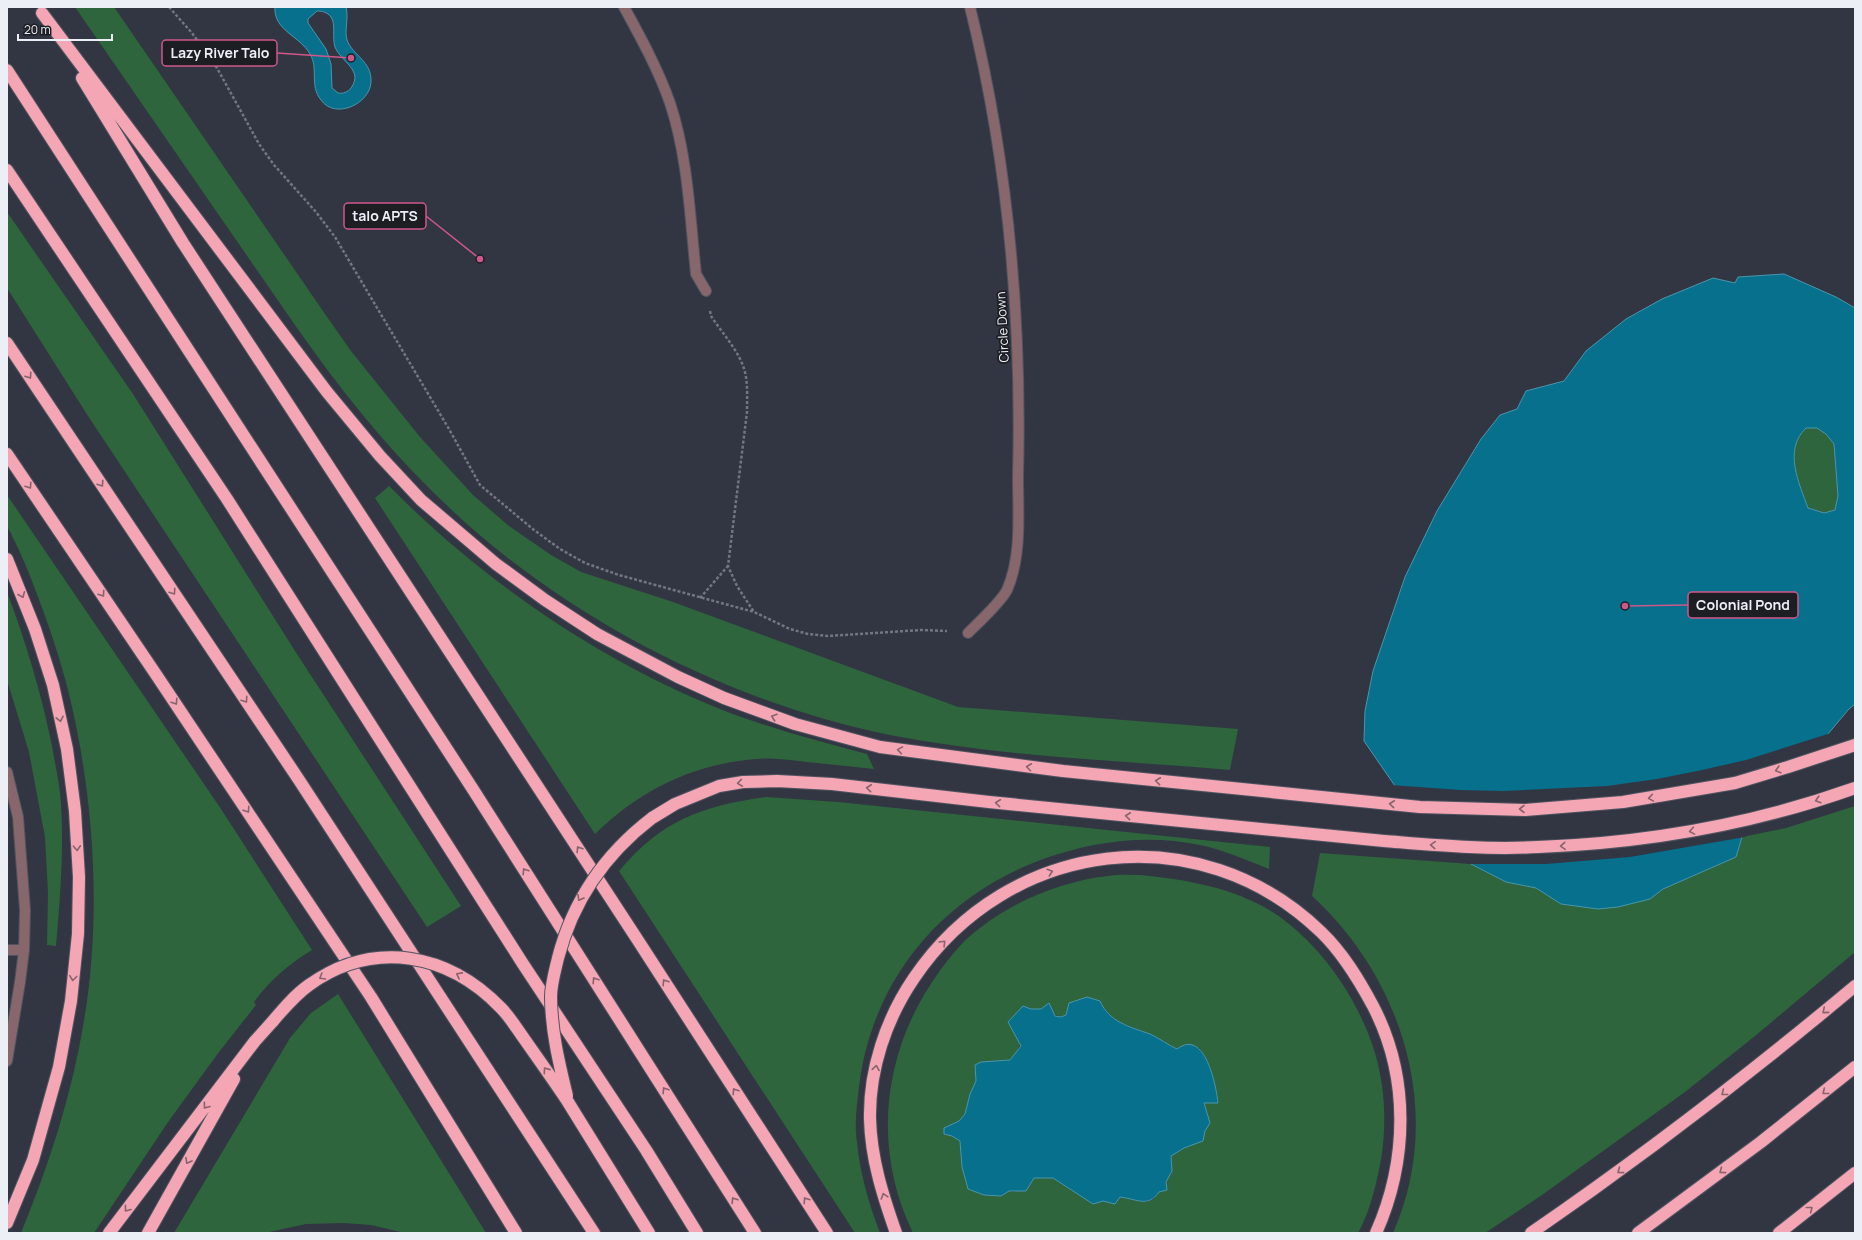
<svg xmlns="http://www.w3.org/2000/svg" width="1862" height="1240" viewBox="0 0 1862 1240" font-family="Manrope,sans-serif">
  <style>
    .green { fill: #2e653d; fill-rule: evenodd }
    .water { fill: #06708d; stroke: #4b96ad; fill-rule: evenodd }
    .pier { fill: #323643 }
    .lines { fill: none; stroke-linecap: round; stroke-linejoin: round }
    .minor-casing { stroke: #505460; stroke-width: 12 }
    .highway-casing { stroke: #505460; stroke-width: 14 }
    .path { stroke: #737681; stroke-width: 2.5; stroke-dasharray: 3 2; stroke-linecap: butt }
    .minor { stroke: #87666c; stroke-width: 10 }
    .highway { stroke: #f4a6b4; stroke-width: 12 }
    .highway-bridge-casing { stroke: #505460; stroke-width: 14; stroke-linecap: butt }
    .highway-bridge { stroke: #f4a6b4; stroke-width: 12 }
    .oneway { stroke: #88626c }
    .labels { text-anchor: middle; stroke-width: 3.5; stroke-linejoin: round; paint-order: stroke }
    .street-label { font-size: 13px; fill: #edeff7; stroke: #1c1e24 }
    .leader { fill: none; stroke: #cf588a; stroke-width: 1.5 }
    .callout-dot { fill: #cf588a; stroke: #1c1e24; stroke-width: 1.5 }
    .callout { fill: #1c1e24; stroke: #cf588a; stroke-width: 1.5 }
    .callout-label { font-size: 14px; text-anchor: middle; font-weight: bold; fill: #edeff7 }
  </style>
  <rect width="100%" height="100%" fill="#323643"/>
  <path class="green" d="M75,7H114L325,314L351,351L420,437L473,495L509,526L551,555L581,572L673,602L958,707L1238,729L1230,770C1117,760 1002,757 890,735C721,700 554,613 432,491C381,441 338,386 297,328Z
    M7,212L133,394L295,651L461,906L427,927L88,416L7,288Z
    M1806,428H1817L1826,434L1834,444L1838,496L1835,510L1824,513L1808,508C1799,483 1783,450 1806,428Z
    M389,486C483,581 597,659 720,709C768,728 818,741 867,754L874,769C855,767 836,765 817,763C797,761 776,757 756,759C693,764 640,790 595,834L375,498Z
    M7,495L221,809L312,950C289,964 270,980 254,1002L256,1005L219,1052L168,1122L94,1233H21C49,1165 72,1094 84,1021C102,915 94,794 68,690C58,650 43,609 28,571C23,559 18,547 12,536C11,532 8,529 7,526C5,516 7,504 7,495Z
    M7,592C26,642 41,693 52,746C55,765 60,784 61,804C64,852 60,899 56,946L47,945L48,893L45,837L29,752L7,680Z
    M766,797L838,802L1270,847L1269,869C1246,860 1224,850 1200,845C1147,834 1094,841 1043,859C942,896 872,979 859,1087C857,1105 854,1124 857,1142C860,1174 869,1204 880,1233H855L619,871C662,820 702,806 766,797Z
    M1855,806V952L1755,1036L1685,1092L1542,1195L1485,1233H1393C1445,1116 1404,980 1312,896L1320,853L1471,864L1506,882L1536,888L1561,904L1650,899L1663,889L1736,857L1742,837L1786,828Z
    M1141,875C1190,880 1243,889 1284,920C1326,952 1360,1003 1375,1053C1387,1093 1387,1139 1377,1179C1373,1197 1367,1217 1358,1233H913C871,1147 883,1049 939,972C950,957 964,939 980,928C1016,900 1063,881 1108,876C1119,874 1130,875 1141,875ZM1069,1003L1103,1008L1116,1021L1151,1035L1177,1049L1199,1048L1209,1065L1218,1103H1204L1210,1123L1205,1131L1203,1140L1184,1148L1171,1156L1172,1171L1154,1199L1146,1202L1120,1197L1115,1204L1103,1201L1093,1204L1053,1178H1034L1014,1192L1009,1191L1001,1196L984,1195L968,1189L962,1167L960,1141L944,1128L959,1121L965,1114L970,1094L976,1081L975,1065L981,1062L1010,1060C1026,1044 1022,1028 1023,1006L1031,1009H1041L1061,1017L1066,1015Z
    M338,994L486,1233H405L371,1225L343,1223L306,1224L265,1233H174L290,1038L311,1013Z"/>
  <path class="water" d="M275,7H346C349,18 344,30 347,40C353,56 372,61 371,82C370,104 335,120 321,100C309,85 319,69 310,54C300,36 273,30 275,7ZM317,11C322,11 327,12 331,17C336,24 332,38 335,47C341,62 364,70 351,88C348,92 343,94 338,93L332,88L331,64L326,49L308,23V19Z
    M1784,274L1836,297L1855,308V704L1848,710L1742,837L1736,857L1663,889L1650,899L1618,907L1598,909L1561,904L1536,888L1506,882L1471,864L1441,842L1413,812L1364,741L1365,711L1373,671L1405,577L1437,511L1481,439L1500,415L1517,409L1526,391L1564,381L1586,351L1626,319L1662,299L1713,278L1735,283L1738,277ZM1806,428H1817L1826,434L1834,444L1838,496L1835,510L1824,513L1808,508C1799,483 1783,450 1806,428Z
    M1087,997L1100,1001C1109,1022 1130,1027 1150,1034C1159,1038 1168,1045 1177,1049C1205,1028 1216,1085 1218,1103H1204L1210,1123L1205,1131L1203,1141L1184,1148L1171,1156L1172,1171L1166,1182L1167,1190L1159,1192C1148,1208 1137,1199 1120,1197L1115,1204L1103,1201L1093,1204L1053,1178H1034L1026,1191H1009L1001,1196L984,1195L968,1189L962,1167L960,1141L952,1136L944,1134V1128L959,1121L965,1114L970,1094L976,1081L975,1065L981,1062L1010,1060L1021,1046L1008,1022L1023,1006L1031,1009H1041L1049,1003L1055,1016L1061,1017L1066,1015L1069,1003Z"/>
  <path class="pier" d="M1834,732L1745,837L1630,857L1546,864H1467L1440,843L1411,813L1391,785L1460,790L1504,791L1607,786L1657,779L1702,770L1746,760Z"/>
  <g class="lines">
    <g class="minor-casing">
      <path id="minor" d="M624,7C641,38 658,69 670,103C688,157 690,217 696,274L706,291
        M968,633C978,623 1001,602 1007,590C1022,556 1018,514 1018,477C1022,320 1008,160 970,7
        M7,772L18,817L25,910L24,950L20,982L7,1061
        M7,950H24"/>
    </g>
    <g class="highway-casing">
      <path id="highway" d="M42,13L327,392L380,456L421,500L496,564L545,600L597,634L678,677L724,698L795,724L880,747L1063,771L1420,807L1525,810L1623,802L1735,783L1788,767L1855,745
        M7,70L474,791L755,1233
        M82,78L183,243L639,942L827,1233
        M7,170L227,499L523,964L646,1150L697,1233
        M7,343L299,780L594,1233
        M7,454L155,673L371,997L516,1233
        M7,559L35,629L53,685L67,749L75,811L79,877L78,934L71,1001L59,1067L33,1160L7,1223
        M652,818L675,804L719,786L743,782L777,781L832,784L989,802L1384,841C1435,845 1487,850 1538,847C1645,843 1754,824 1855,788
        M568,1102L649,1233
        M109,1233L255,1041L273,1021
        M148,1233L234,1079
        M896,1233C883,1196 871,1159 870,1119C869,1070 886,1019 914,978C1008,839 1199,814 1321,932C1343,953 1359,980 1373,1006C1410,1077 1408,1161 1376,1233
        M1531,1233C1643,1156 1751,1073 1855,986
        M1638,1233L1761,1142L1855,1067
        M1779,1233L1855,1173"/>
    </g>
    <path class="path" d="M169,7L192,33L217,68L259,144L274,165L316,212L335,237L449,429L480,485L534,530L560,549L585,563L619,575L754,612
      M710,311L711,316C722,333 740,352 745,372C748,385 747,399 747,412L728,566L737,586L754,612L790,629L808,634L828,636L921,630L947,631
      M700,598L728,566"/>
    <use href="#minor" class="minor"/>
    <use href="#highway" class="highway"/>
    <g class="highway-bridge-casing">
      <path id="highway-bridge" d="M273,1021C284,1008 295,995 309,985C374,939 448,953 501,1008C510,1017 517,1029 525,1040C539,1060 554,1081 568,1102
        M567,1096C559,1063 551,1030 551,997C551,984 555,971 558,958C573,900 605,854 652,818"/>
    </g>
    <use href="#highway-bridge" class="highway-bridge"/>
  </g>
  <defs><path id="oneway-chevron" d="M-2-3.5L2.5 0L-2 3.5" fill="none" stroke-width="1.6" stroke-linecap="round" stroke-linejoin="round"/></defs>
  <g class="oneway">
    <use href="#oneway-chevron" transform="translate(29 376) rotate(56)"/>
    <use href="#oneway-chevron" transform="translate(101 484) rotate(56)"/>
    <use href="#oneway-chevron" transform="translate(29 486) rotate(56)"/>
    <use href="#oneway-chevron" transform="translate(173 592) rotate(56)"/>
    <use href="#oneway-chevron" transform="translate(102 594) rotate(56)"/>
    <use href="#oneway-chevron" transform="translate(22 595) rotate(68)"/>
    <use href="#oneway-chevron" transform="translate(245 700) rotate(56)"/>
    <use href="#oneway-chevron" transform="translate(175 702) rotate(56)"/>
    <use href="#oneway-chevron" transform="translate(774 717) rotate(-161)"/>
    <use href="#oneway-chevron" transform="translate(60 719) rotate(78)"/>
    <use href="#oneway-chevron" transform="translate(900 750) rotate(-171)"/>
    <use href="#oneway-chevron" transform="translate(1029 767) rotate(-173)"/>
    <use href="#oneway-chevron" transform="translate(1778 770) rotate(164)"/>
    <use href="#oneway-chevron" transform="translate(1158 781) rotate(-174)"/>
    <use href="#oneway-chevron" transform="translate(740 783) rotate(172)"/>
    <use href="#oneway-chevron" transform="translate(869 788) rotate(-174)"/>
    <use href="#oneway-chevron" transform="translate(1651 798) rotate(171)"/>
    <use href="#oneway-chevron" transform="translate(1818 800) rotate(164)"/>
    <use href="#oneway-chevron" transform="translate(998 803) rotate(-174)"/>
    <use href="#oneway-chevron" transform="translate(1392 804) rotate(-174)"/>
    <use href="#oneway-chevron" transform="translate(1522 809) rotate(180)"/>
    <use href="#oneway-chevron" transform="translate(247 810) rotate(56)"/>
    <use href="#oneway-chevron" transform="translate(1128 816) rotate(-174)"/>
    <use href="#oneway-chevron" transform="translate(1692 831) rotate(170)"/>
    <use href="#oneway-chevron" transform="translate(1433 845) rotate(-176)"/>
    <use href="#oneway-chevron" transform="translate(1563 846) rotate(176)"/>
    <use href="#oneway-chevron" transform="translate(77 848) rotate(87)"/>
    <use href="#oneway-chevron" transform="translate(579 849) rotate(-123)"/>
    <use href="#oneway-chevron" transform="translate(525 871) rotate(-123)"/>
    <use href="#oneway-chevron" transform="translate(1050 872) rotate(-18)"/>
    <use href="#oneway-chevron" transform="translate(580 898) rotate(120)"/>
    <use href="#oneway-chevron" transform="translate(943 943) rotate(-45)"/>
    <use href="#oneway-chevron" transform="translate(459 975) rotate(-152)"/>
    <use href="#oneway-chevron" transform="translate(322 977) rotate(149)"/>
    <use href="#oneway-chevron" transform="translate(73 978) rotate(97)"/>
    <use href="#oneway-chevron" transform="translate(595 980) rotate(-123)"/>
    <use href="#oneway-chevron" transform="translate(665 982) rotate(-123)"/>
    <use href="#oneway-chevron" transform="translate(1825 1011) rotate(140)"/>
    <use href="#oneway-chevron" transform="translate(876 1068) rotate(-81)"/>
    <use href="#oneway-chevron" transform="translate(546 1070) rotate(-125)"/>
    <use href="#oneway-chevron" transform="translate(665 1090) rotate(-123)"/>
    <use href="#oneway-chevron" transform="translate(735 1091) rotate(-123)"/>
    <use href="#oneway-chevron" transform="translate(1825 1092) rotate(141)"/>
    <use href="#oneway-chevron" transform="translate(1724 1093) rotate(142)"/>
    <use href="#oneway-chevron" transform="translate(206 1106) rotate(127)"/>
    <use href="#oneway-chevron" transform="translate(188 1161) rotate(119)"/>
    <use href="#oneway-chevron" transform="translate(1620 1171) rotate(143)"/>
    <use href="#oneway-chevron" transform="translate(1722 1171) rotate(143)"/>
    <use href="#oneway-chevron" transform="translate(884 1196) rotate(-108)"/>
    <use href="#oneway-chevron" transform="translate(734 1200) rotate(-122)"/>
    <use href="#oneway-chevron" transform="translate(806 1200) rotate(-123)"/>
    <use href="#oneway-chevron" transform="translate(127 1209) rotate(127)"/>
    <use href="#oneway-chevron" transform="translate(1810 1209) rotate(-38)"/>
  </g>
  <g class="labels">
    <g class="street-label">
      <text transform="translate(1002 327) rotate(-93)" y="5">Circle Down</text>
    </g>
  </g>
  <path class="leader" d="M351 58L277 53M480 259L426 216M1625 606L1688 605"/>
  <g class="callout-dot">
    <circle cx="351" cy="58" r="4"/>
    <circle cx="480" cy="259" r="4"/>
    <circle cx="1625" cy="606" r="4"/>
  </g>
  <g class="callout">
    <rect x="162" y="40" width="115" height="26" rx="4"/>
    <rect x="344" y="203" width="82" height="26" rx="4"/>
    <rect x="1688" y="592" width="110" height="26" rx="4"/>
  </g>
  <g class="callout-label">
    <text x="220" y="58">Lazy River Talo</text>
    <text x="385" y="221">talo APTS</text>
    <text x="1743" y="610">Colonial Pond</text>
  </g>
  <rect width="1862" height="1240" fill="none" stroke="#edeff7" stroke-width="16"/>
  <path d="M18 34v6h94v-6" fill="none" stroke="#edeff7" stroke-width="2"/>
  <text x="24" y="34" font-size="12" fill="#edeff7" stroke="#1c1e24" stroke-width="3" paint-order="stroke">20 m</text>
</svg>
